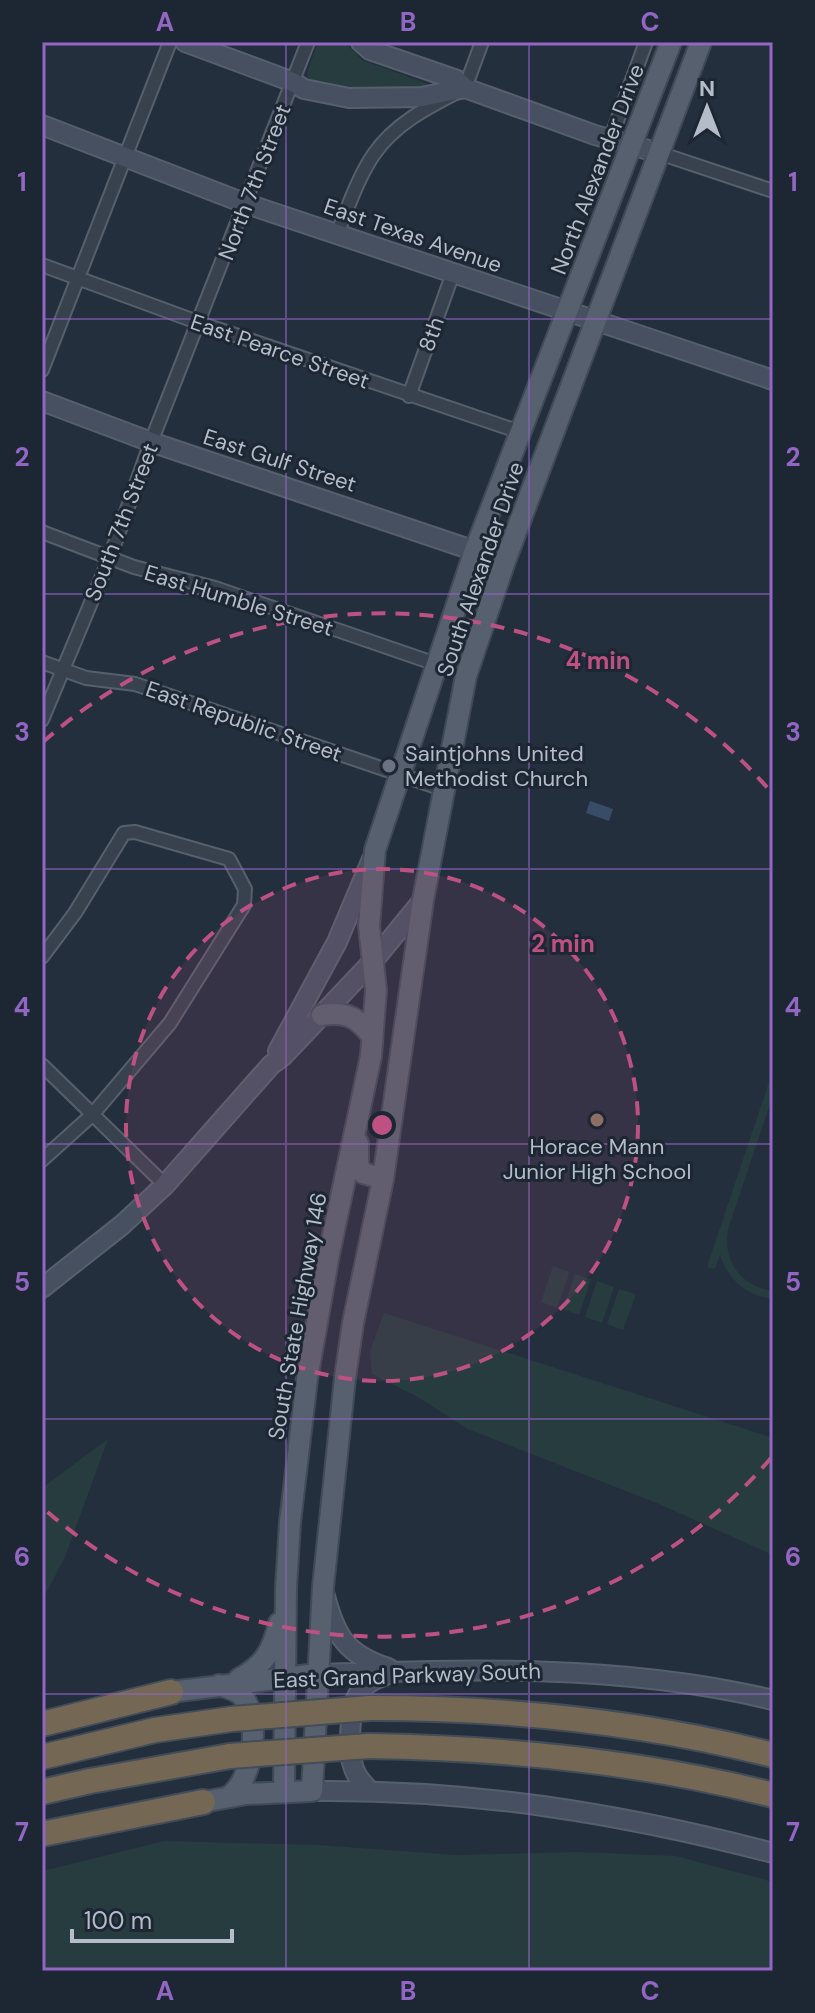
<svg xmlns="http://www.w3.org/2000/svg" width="815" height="2013" viewBox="0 0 815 2013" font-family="'DM Sans',sans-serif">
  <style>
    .green { fill: #263c3f }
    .water { fill: #394c67 }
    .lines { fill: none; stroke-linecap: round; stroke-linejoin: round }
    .street-casing { stroke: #565f6c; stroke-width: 16 }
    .secondary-casing { stroke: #565f6c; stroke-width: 22 }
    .primary-casing { stroke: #414a57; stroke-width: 24 }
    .highway-casing { stroke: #434c59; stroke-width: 28 }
    .street { stroke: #38414e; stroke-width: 12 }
    .secondary { stroke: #465061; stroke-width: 18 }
    .primary { stroke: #56606e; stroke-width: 20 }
    .highway { stroke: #746855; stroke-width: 24 }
    .highway-bridge-casing { stroke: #434c59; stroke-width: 28; stroke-linecap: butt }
    .highway-bridge { stroke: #746855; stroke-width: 24 }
    .grid { fill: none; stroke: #9266c3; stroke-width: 2; stroke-opacity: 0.55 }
    .ring { fill: none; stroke: #bd5182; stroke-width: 4; stroke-dasharray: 14 10 }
    .worship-dot { fill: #6b7280; stroke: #1d2633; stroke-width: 3 }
    .education-dot { fill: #8d6e63; stroke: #1d2633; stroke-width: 3 }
    .labels { text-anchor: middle; stroke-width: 6; stroke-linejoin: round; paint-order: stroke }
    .street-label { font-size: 22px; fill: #b4bcc9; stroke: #1d2633 }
    .poi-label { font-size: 22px; fill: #b4bcc9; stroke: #1d2633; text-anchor: start }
    .centre { fill: #bd5182; stroke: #1d2633; stroke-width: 4 }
    .ring-label { font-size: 24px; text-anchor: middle; font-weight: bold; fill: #bd5182; stroke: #1d2633; stroke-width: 6; stroke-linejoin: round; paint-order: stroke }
    .neatline { fill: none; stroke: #9266c3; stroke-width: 3 }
    .grid-label { font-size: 26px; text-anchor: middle; font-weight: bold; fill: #9266c3 }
  </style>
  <rect width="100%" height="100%" fill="#242f3e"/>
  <path class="green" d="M318,42H345L362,60L431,85L426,90L350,89L309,81L307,73Z
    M773,1070V1095L729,1226C721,1259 739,1286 773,1291V1299C746,1295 729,1281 720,1255L715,1269L707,1267Z
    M553,1266L570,1272L557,1308L541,1302Z
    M575,1274L591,1279L579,1315L563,1309Z
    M597,1281L614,1287L602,1323L585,1317Z
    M619,1289L636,1294L623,1330L607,1324Z
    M384,1313L773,1438V1555L659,1504L468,1429L416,1396L372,1374L370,1351Z
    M108,1439L65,1557L42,1601V1488Z
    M165,1841L317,1845L456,1855L577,1852L676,1856L773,1882V1971H42V1871Z"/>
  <path class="water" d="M590,801L613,809L609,821L586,813Z"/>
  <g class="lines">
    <g class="street-casing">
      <path id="street" d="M610,140L646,42
        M659,153L773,191
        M337,234C348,208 358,177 374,154C396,122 432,105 465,88L482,42
        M42,265L200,323L520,432
        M42,370L170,42
        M409,396L453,273
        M42,532L134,567L215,588L436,664
        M42,662L86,678L135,684L445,790
        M42,720L110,557L151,442L308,42
        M42,957L75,913L124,833L135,832L229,859L245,889L244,905L170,1023L92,1115L42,1160
        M42,1065L165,1185"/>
    </g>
    <g class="secondary-casing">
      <path id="secondary" d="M185,42L293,82L304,89L349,98L422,97L465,88L595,135L659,153
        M361,42L370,50L457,80L465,88
        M42,125L244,203L773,380
        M42,401L151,442L505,561
        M278,1051L337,942L372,859
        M42,1288L122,1225L165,1185L271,1065L283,1056L374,960L423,900
        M325,1596C336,1637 346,1654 388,1668
        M317,1674C469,1669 624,1664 773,1700
        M369,1790C363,1784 357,1777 354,1769C350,1759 350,1748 350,1737C351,1710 353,1684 384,1676
        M312,1791C470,1789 620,1813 773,1853"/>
    </g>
    <g class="primary-casing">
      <path id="primary" d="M322,1015C346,1011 357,1017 372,1036
        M358,1143V1165L363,1173L383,1179
        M239,1679C264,1665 272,1652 279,1623
        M219,1685C227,1688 237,1690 242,1696C262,1719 253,1782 228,1797
        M171,1692L317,1674
        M284,1792L286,1588L290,1522L307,1379L329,1254L371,1056L376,990L369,926L375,850L475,550L671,42
        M203,1802L246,1794L312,1791L323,1587L345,1378L353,1323L383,1179L423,900L466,676L505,561L701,42"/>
    </g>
    <g class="highway-casing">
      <path id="highway" d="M370,1708C507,1708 640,1721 773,1755
        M42,1724L171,1692
        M369,1746C506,1748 640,1761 773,1795
        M42,1757L155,1730L232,1719
        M42,1792L90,1781L230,1756
        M42,1834L203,1802"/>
    </g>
    <use href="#street" class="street"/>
    <use href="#secondary" class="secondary"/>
    <use href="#primary" class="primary"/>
    <use href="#highway" class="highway"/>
    <g class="highway-bridge-casing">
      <path id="highway-bridge" d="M232,1719L370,1708
        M230,1756L369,1746"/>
    </g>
    <use href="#highway-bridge" class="highway-bridge"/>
  </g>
  <path class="grid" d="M286,42V1971M529,42V1971M42,319H773M42,594H773M42,869H773M42,1144H773M42,1419H773M42,1694H773"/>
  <circle cx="382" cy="1125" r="256" fill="#bd5182" fill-opacity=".12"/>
  <g class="ring">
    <circle cx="382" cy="1125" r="256"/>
    <path d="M771 1458A512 512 0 0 1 43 1508M43 742A512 512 0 0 1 771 792"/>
  </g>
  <circle class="worship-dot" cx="389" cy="766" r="8"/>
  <circle class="education-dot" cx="597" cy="1120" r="8"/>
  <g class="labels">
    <g class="street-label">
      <text transform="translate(597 169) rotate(-69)" y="8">North Alexander Drive</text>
      <text transform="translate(254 182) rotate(-69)" y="8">North 7th Street</text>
      <text transform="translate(413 235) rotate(19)" y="8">East Texas Avenue</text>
      <text transform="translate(431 334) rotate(-70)" y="8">8th</text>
      <text transform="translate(280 351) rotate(19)" y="8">East Pearce Street</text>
      <text transform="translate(280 460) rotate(18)" y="8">East Gulf Street</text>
      <text transform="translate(121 522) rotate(-69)" y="8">South 7th Street</text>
      <text transform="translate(480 569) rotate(-71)" y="8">South Alexander Drive</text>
      <text transform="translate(239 600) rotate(17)" y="8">East Humble Street</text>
      <text transform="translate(244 721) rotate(19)" y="8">East Republic Street</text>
      <text transform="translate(297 1316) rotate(-80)" y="8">South State Highway 146</text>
      <text transform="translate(407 1675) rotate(-2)" y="8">East Grand Parkway South</text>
    </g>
    <g class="poi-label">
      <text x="405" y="761">Saintjohns United<tspan x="405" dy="25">Methodist Church</tspan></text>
      <text x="597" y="1154" text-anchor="middle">Horace Mann<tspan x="597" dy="25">Junior High School</tspan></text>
    </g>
  </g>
  <circle cx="382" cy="1125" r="12" class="centre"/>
  <g class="ring-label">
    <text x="598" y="669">4 min</text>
    <text x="563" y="952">2 min</text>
  </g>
  <rect width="815" height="2013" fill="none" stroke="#1d2633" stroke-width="88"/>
  <g transform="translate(707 108)" stroke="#1d2633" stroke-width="6" paint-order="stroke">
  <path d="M0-6L14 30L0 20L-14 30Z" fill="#b4bcc9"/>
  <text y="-12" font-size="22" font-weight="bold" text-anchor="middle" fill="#b4bcc9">N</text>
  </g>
  <path d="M72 1929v12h160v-12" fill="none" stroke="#b4bcc9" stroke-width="4"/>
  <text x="84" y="1929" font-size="24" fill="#b4bcc9" stroke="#1d2633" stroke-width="6" paint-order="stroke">100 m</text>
  <rect x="44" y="44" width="727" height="1925" class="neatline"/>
  <g class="grid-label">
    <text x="165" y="31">A</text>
    <text x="408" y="31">B</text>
    <text x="650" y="31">C</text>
    <text x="22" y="191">1</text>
    <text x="793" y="191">1</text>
    <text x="22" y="466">2</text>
    <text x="793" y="466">2</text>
    <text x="22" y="741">3</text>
    <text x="793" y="741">3</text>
    <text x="22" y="1016">4</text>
    <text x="793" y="1016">4</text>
    <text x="22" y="1291">5</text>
    <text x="793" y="1291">5</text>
    <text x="22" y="1566">6</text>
    <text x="793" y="1566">6</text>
    <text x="22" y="1841">7</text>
    <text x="793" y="1841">7</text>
    <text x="165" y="2000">A</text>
    <text x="408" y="2000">B</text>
    <text x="650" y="2000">C</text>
  </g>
</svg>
